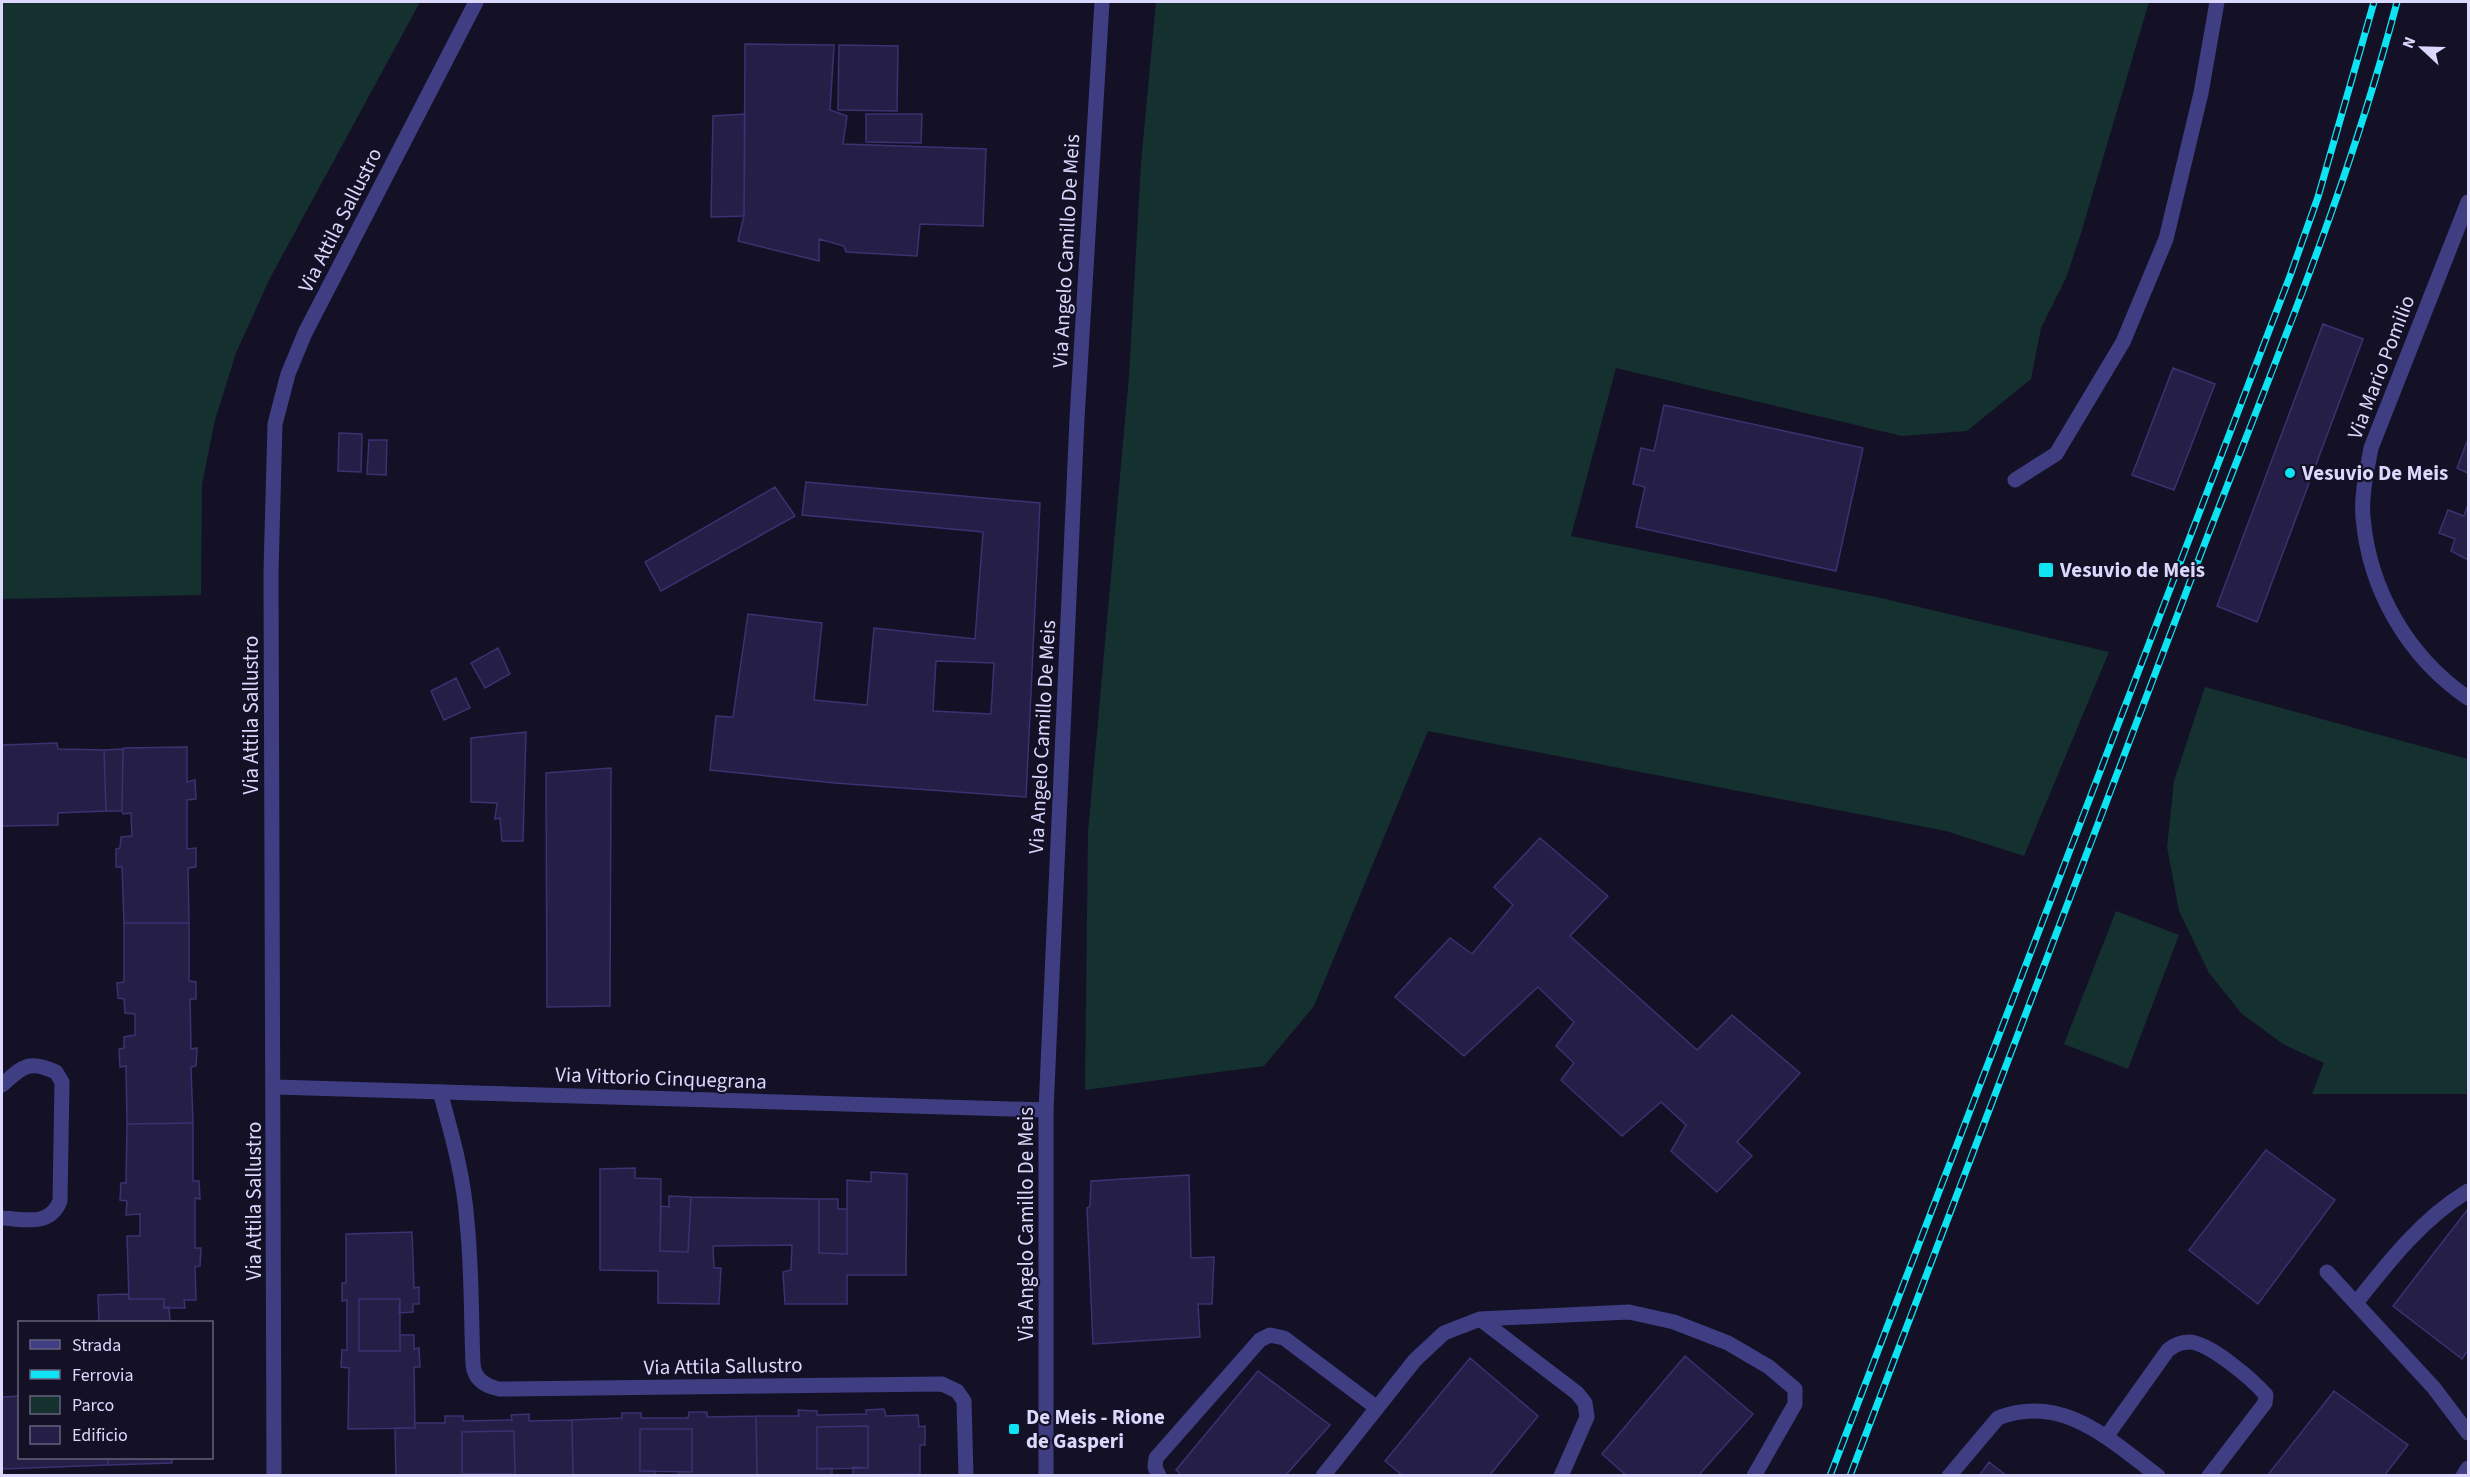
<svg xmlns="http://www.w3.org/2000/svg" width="2470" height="1477" viewBox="0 0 2470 1477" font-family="'Source Sans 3',sans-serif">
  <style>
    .green { fill: #14302f }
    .building { fill: #251e47; stroke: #3c3171; stroke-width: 1.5; fill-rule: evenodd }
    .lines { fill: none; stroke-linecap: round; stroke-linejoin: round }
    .service { stroke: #3f3e83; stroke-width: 15 }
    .minor { stroke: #3f3e83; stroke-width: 15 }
    .tertiary { stroke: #3f3e83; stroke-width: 15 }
    .rail-casing { stroke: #0ee3f4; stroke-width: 7 }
    .rail { stroke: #141127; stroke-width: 4.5; stroke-dasharray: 14; stroke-linecap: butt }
    .poi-dot { fill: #0ee3f4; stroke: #141127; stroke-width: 2 }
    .labels { text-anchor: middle; stroke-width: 4.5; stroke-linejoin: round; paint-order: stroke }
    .street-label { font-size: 21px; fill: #dbd8fd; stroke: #141127 }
    .poi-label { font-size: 21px; font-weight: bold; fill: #dbd8fd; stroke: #141127; text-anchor: start }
  </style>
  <rect width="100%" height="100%" fill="#141127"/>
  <path class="green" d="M2,2H420L269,280L236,353L215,420L202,484L201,595L2,599Z
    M1156,2H2149L2081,233L2066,278L2041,328L2031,379L1967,431L1902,436L1616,368L1571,536L1881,598L2109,652L2024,856L1946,831L1428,731L1314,1006L1264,1066L1085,1090L1088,832L1129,376L1141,163Z
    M2205,687L2468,759V1094H2312L2324,1063L2283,1044L2242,1014L2209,973L2179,911L2167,847L2174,781Z
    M2116,911L2179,935L2128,1069L2064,1044Z"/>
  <path class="building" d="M745,44L834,45L830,110L847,116L843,144L986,149L983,226L920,224L917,256L846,252L844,246L819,239V261L738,241L744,216Z
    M839,45L898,46L897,111L838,110Z
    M745,114L744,216L711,217L713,116Z
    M866,114H922L921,143L866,142Z
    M2323,324L2363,339L2257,622L2217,606Z
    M2173,368L2215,384L2174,490L2132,475Z
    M1664,405L1863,448L1836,571L1636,527L1645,487L1633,484L1641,448L1654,451Z
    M339,433L362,434L361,472L338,471Z
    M2468,439V473L2457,468Z
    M369,440H387L386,475L367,474Z
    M806,482L1040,503L1026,797L835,783L710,770L716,716L733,717L748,614L822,623L814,700L867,705L874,628L975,639L983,532L802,515ZM936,661L994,663L991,714L933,711Z
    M775,487L795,516L661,591L645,562Z
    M2468,505V560L2451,551L2455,539L2439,533L2448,510L2464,516Z
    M498,648L510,674L485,688L471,663Z
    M456,678L470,708L444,720L431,691Z
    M526,732L523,841H502L500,818L495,819L497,803L471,802V738Z
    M57,743L58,749L104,750L106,811L58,813V825L2,826V745Z
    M187,747V782L195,780L196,799L187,800V849L196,848V867L188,868L189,923H124L122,867H116V849L120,848L121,837L132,836L131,813L123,814L122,811L123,748Z
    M123,749L122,811H106L104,750Z
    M611,768L610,1006L547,1007L546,773Z
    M1540,838L1608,896L1570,936L1697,1050L1732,1015L1800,1073L1737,1142L1752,1156L1717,1192L1671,1151L1686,1125L1661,1102L1622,1136L1561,1080L1574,1063L1556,1046L1574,1022L1538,987L1464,1056L1395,997L1450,938L1472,954L1513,905L1494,887Z
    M124,923H189V981L196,982V999H190L191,1049L197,1048L196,1066L191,1067L193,1123L127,1124L126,1066L120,1067L119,1049L124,1048V1037L135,1035V1014L125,1013L124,999L118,998L117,983L124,982Z
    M193,1123V1181H199L200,1199L195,1198V1248H201L200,1266L195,1267L196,1300H184L185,1308H164V1299H129L127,1236H140V1214L126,1215L127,1201L120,1200L121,1183H126L127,1124Z
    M2266,1150L2335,1200L2258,1304L2189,1250Z
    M635,1168V1178L661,1179L660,1251L688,1252L691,1197L819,1199V1253L847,1254V1180L871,1182V1172L907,1174L906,1275H847V1304H785L783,1272L791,1270L792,1245L713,1246L714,1268H721L719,1304L658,1303V1271L600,1270V1169Z
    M1189,1175L1191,1258L1214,1257L1212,1304H1198L1200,1337L1093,1344L1087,1208L1090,1206L1091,1181Z
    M669,1196L691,1197L688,1252L660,1251L661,1206L669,1207Z
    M819,1199H838V1209H847V1254L819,1253Z
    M2468,1209V1350L2462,1359L2393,1306Z
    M412,1232L414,1288L419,1287V1304H413V1312L399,1313L400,1299H359V1351H400V1335H414V1349L419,1348L420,1367H414L415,1428L348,1429L349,1368L341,1367L342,1350H347V1300L342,1301V1283H346V1234Z
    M128,1294L129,1299H164V1308L169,1307L170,1322H99L98,1295Z
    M359,1299H400V1351H359Z
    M1685,1356L1753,1414L1698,1476H1627L1602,1454Z
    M1470,1358L1538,1416L1489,1476H1403L1385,1461Z
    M1258,1371L1330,1425L1285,1476H1183L1176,1470Z
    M2334,1391L2408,1445L2384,1476H2267Z
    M20,1396V1458H108V1465L2,1469V1397Z
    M884,1409L886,1416L918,1415L919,1427L925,1426V1445H920V1474L853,1475V1467L868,1468V1426L817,1427V1469L832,1468V1476H757L756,1416H799L798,1410L817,1411V1415L866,1414V1410Z
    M689,1412H707V1417L756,1416L757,1476H678V1472H692V1429H640V1471H655V1476H573L572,1420L622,1418V1413H641V1418H688Z
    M529,1414V1421L572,1420L573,1476H500L515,1474L514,1431L462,1432V1474L477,1476H396L395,1428H415V1423H445V1416H463V1421L512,1420L511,1415Z
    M868,1426V1468L817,1469V1427Z
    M640,1429H692V1472L640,1471Z
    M514,1431L515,1474H462V1432Z
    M108,1458H172V1463L108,1465Z
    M1989,1462L2007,1476H1979Z"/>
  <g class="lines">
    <path class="service" d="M2015,480L2056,454L2123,342L2166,239L2201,93L2217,2
      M2,1085C22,1067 28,1059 56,1072L62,1082L60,1201C50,1227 24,1219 2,1218
      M440,1092C452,1135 464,1177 467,1222C472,1269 471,1317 473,1364C474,1379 485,1386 499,1389L942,1384L957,1391L964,1401L966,1476
      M2327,1272L2434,1388L2468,1433
      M2356,1303C2389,1261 2423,1218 2468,1191
      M1480,1319L1577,1393L1585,1403L1587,1417L1561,1476
      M2106,1437L2168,1350C2175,1345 2180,1342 2189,1342C2209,1342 2253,1380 2266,1395L2265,1403L2209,1476
      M1159,1476L1155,1467L1156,1458L1260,1340L1270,1335L1284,1338L1377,1408
      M1323,1476L1415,1360L1444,1333L1480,1319L1629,1312L1674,1322L1728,1343L1769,1367L1795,1389V1404L1754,1476
      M1949,1476L1998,1418C2063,1393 2110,1440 2158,1476"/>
    <path class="minor" d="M2468,202L2371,448C2367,470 2361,495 2363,517C2369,590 2408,657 2468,698
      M275,1087L1046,1110
      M274,1476L271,572L275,424L288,374L305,333L476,2
      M2463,1476L2468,1468"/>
    <path class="tertiary" d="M1046,1476V1110L1077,419L1102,2"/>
    <g class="rail-casing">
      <path id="rail" d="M1830,1476L2290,276L2318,197L2374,2
        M1850,1476C1963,1178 2077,880 2190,582C2263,390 2345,201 2397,2"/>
    </g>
    <use href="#rail" class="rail"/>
  </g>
  <g class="poi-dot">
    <circle cx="2290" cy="473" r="6"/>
    <rect x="2038" y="562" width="16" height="16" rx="3"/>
    <rect x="1008" y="1423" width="12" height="12" rx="3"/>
  </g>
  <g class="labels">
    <g class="street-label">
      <text transform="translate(340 220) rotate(-63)" y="7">Via Attila Sallustro</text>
      <text transform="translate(1066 251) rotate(-87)" y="7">Via Angelo Camillo De Meis</text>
      <text transform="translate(2381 367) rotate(-69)" y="7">Via Mario Pomilio</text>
      <text transform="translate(251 715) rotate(-90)" y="7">Via Attila Sallustro</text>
      <text transform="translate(1042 737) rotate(-87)" y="7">Via Angelo Camillo De Meis</text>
      <text transform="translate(661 1078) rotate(2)" y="7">Via Vittorio Cinquegrana</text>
      <text transform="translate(254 1201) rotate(-90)" y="7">Via Attila Sallustro</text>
      <text transform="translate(1026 1224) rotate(-90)" y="7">Via Angelo Camillo De Meis</text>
      <text transform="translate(723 1366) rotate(-1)" y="7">Via Attila Sallustro</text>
    </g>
    <g class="poi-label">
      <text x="2302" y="480">Vesuvio De Meis</text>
      <text x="2060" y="577">Vesuvio de Meis</text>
      <text x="1026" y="1424">De Meis - Rione<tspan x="1026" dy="24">de Gasperi</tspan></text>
    </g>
  </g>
  <rect width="2470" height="1477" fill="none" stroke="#dbd8fd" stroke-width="6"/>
  <rect x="18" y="1321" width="195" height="138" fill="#141127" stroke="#64617d" stroke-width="1.5"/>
  <rect x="30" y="1340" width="30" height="9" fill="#3f3e83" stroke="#64617d" stroke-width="1.5"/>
  <text x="72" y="1351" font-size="18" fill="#dbd8fd">Strada</text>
  <rect x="30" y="1370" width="30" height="9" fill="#0ee3f4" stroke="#64617d" stroke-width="1.5"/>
  <text x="72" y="1381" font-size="18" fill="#dbd8fd">Ferrovia</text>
  <rect x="30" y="1396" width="30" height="18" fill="#14302f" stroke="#64617d" stroke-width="1.5"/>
  <text x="72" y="1411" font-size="18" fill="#dbd8fd">Parco</text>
  <rect x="30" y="1426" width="30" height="18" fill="#251e47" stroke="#64617d" stroke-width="1.5"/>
  <text x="72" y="1441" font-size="18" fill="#dbd8fd">Edificio</text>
  <g transform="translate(2422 48) rotate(292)" stroke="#141127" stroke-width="4.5" paint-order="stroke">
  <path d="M0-4.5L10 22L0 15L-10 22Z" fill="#dbd8fd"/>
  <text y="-9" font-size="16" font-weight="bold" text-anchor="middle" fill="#dbd8fd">N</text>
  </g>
</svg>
